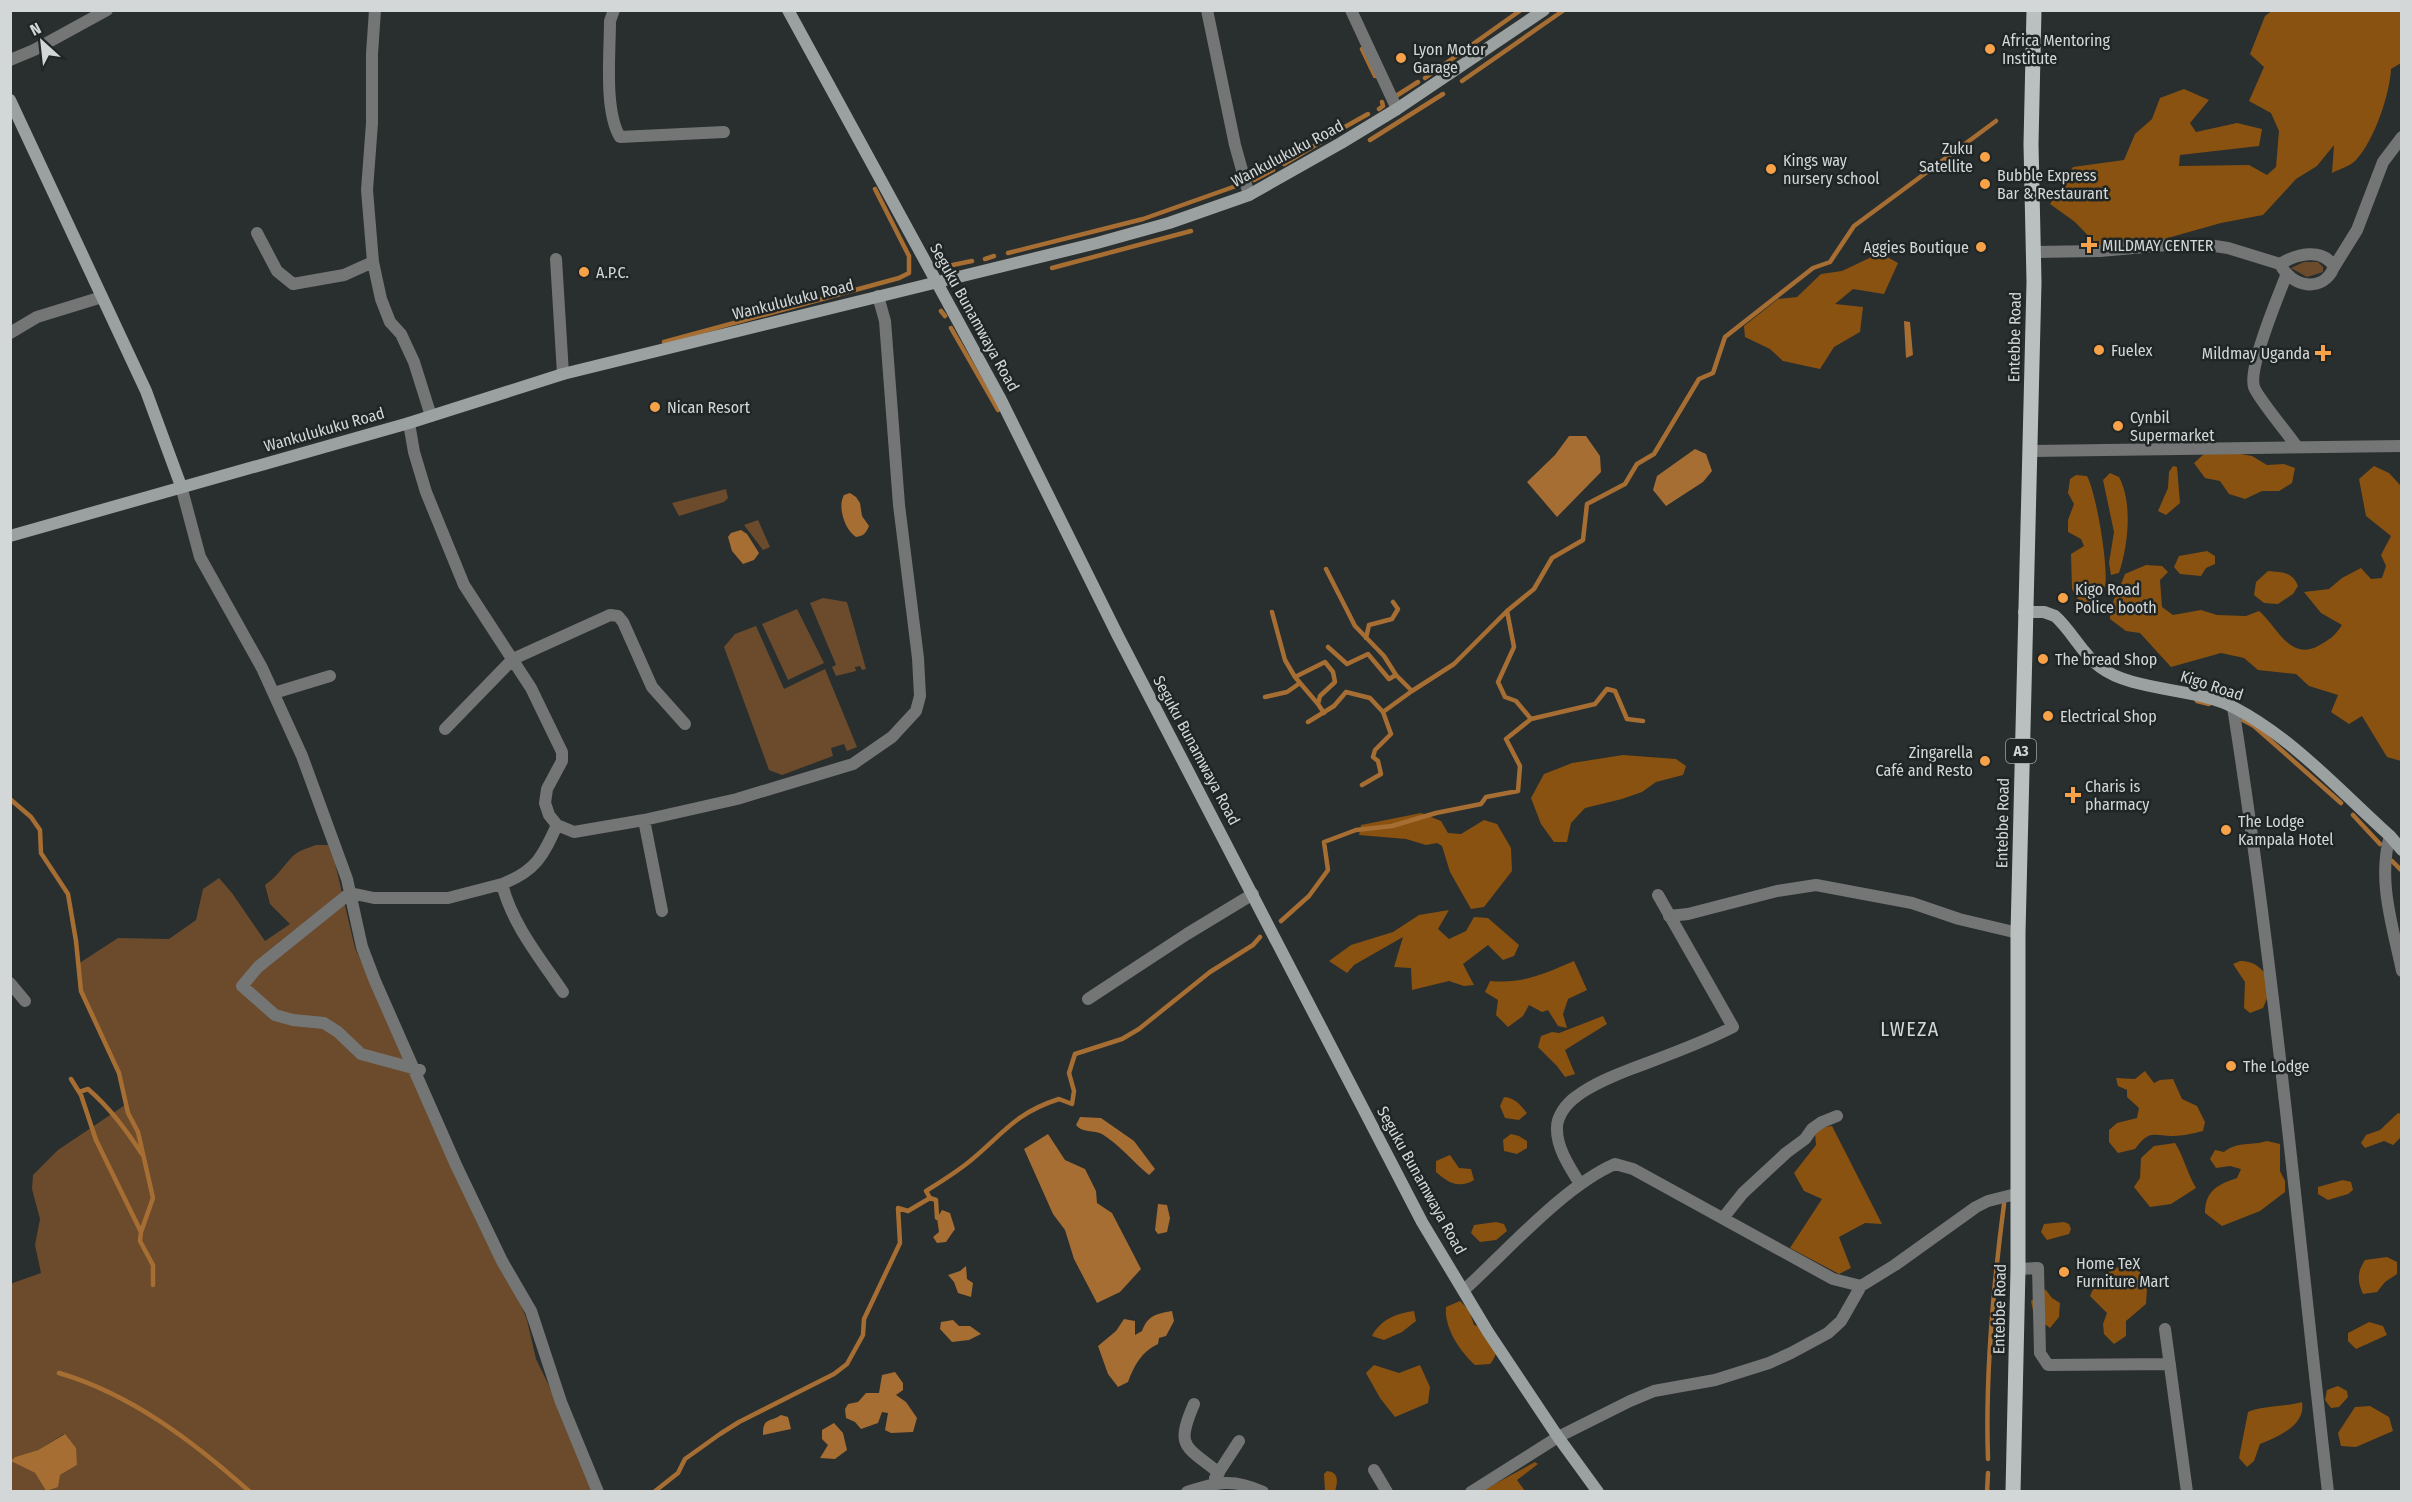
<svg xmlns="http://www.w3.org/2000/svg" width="2412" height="1502" viewBox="0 0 2412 1502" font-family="'Fira Sans Condensed',sans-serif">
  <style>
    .green { fill: #6b4b2c; fill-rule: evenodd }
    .forest { fill: #895211 }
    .water { fill: #a76e33 }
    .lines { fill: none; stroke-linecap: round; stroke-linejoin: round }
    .stream { stroke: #a76e33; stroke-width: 4.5 }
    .street { stroke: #747676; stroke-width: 12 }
    .secondary { stroke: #9ba0a0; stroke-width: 12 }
    .primary { stroke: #babfbf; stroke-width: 15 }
    .poi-dot { fill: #f7a248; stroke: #202525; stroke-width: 2 }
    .labels { text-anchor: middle; stroke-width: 5; stroke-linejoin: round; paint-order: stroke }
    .shield { fill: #202525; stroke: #9ea2a2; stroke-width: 1.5 }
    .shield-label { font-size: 15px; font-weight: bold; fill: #d4d7d7 }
    .poi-label { font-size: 16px; fill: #d4d7d7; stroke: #202525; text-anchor: start }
    .street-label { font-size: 16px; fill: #d4d7d7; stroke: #202525 }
    .quarter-label { font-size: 20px; letter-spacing: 1.5px; fill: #d4d7d7; stroke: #202525 }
  </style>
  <rect width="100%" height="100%" fill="#292e2e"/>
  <path class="green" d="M2304,262H2318L2323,267V272L2307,277L2291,268Z
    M726,489L728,498L724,502L679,516L672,503Z
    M758,520L770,547L763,550L744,525Z
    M823,598L847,602L866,669L862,670L860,666L855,667L856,671L836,676L832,667L836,665L810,603Z
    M797,609L824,663L788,680L762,624Z
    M756,626L784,689L825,669L857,747L847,751L844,744L831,748L833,756L782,775L769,770L724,647L735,634Z
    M316,845H328L335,863L355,948L519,1300L527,1320L536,1359L571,1431L595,1491H11L10,1284L41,1273L35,1245L40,1219L32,1189L33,1175L58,1150L125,1105L119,1073L81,991L78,964L118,938L169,939L196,920L203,889L219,878L232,893L265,941L290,924L270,904L265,885C277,877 283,866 293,856C299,850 308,848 316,845ZM64,1434L77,1465L60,1475L46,1491L35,1473L12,1461L15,1457L38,1450Z"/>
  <path class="forest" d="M2273,10L2401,11V63L2391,69C2390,94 2374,141 2356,160C2351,166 2339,169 2332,173L2334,145L2317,166L2296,179L2263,215L2221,223L2164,239L2101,249L2075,222L2050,204L2073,167L2124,160L2135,134L2152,119L2160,98L2184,89L2209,100L2190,123L2196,132L2237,123L2262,129L2259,146L2180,155L2179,166L2249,165L2267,175L2276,167L2279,131L2271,113L2249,101L2264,67L2250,54L2265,16Z
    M1880,253L1898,263L1884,294L1853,289L1835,304L1863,307L1860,332L1834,347L1820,369L1783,361L1770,349L1745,337L1744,326L1778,299L1797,297L1821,274L1842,271Z
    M2235,453L2252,456L2267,465L2284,464L2295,468L2292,483L2279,491H2262L2245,499L2229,494L2220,481L2205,478L2194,463L2204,454Z
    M2173,466L2177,467L2180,503L2166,515L2158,511L2168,488L2169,472Z
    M2374,466L2389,473L2401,486V761L2387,757L2362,716L2349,724L2331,712L2338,695L2309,686L2296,674L2258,670L2244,658L2221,653L2171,667L2140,633L2126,631L2110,619C2109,605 2120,588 2125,574L2146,565L2162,566L2168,572L2160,580L2162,607L2173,615L2201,610L2217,615L2246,616L2259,611C2277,626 2289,661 2318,646C2329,640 2335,636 2342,625L2321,613L2304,592L2329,589L2342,578L2361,568L2371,579L2382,578L2386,566L2381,555L2391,536L2366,516L2359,479Z
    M2110,473L2119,477C2133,503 2128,546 2119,573L2111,575L2109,563L2114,532L2103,480Z
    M2076,475L2087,476C2096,492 2109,568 2105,586C2103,592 2098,598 2095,603H2080L2072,589L2071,554L2084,546L2081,539L2068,532V520L2074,504L2068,493L2070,479Z
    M2207,551L2215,556V564L2206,568L2201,576L2180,574L2174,567L2179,556Z
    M2268,571C2282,572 2293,572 2298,586L2293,594L2278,604L2264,603L2254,595L2256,582Z
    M1623,755L1676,759L1686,766L1683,775L1656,782L1642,792L1622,799L1585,808L1571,823L1567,842H1554L1541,824L1531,798L1544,774L1557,769L1572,763Z
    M1421,813L1441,821L1448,833L1461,834L1484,820L1497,824L1511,848L1512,871L1484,907L1471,909L1450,872L1442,846L1437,843L1426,845L1406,839L1359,835L1361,825Z
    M1449,910L1438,929L1449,939L1466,931L1474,917L1488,918L1519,945L1514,956L1503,960L1488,945L1463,964L1474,985L1464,986L1449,981L1412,990L1411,968L1394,967L1403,937L1354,965L1347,973L1329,961L1351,945L1393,932L1419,915Z
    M1574,961L1587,990L1568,999L1563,1014L1567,1028L1558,1026L1548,1010L1542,1012L1529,1005L1523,1016L1508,1027L1496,1015L1498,1000L1485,992L1490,981C1524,984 1543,974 1574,961Z
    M2240,961C2257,961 2264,971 2273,984L2263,1008L2250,1013L2244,1008L2245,982L2233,964Z
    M1603,1016L1607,1024L1565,1050L1575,1074L1565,1077L1557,1066L1538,1047L1541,1036L1552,1032L1559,1033Z
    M2145,1071L2154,1083L2160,1080L2173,1079L2182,1099L2197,1106L2205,1122L2203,1131C2194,1133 2183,1136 2173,1136C2152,1136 2150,1129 2135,1149L2118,1153L2109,1142V1130L2117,1123L2137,1118L2139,1108L2127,1097V1090L2118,1086L2116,1078L2135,1079Z
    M1504,1097C1516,1098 1520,1105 1527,1113L1519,1120L1505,1118L1500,1106Z
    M2398,1113L2401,1114V1137L2393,1145L2384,1141L2365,1148L2361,1143L2366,1135L2380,1130Z
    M1832,1126L1882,1224L1865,1223L1839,1237L1851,1268L1839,1274L1790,1248L1822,1199L1804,1191L1794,1173L1816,1145L1815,1133L1825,1127Z
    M1511,1134L1519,1136L1527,1141V1148L1517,1154L1504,1151L1503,1140Z
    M2267,1141L2280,1144V1171L2285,1181V1192L2260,1211L2222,1226L2205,1213C2205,1190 2219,1184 2237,1178L2241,1169L2230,1166L2216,1168L2210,1159L2215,1150L2224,1152C2238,1141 2251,1146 2267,1141Z
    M2175,1143C2184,1157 2187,1173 2196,1188L2171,1204L2150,1207L2134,1187L2140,1178L2141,1158L2154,1146Z
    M1450,1155L1459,1168L1471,1169L1474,1180C1460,1189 1448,1183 1436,1172V1161Z
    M2343,1180L2351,1182L2353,1190L2348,1194L2328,1200L2318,1194V1187Z
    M1496,1222L1504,1224L1507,1231L1496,1240L1480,1242L1471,1233L1474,1225Z
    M2064,1222L2069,1224L2071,1229L2069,1234L2047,1240L2041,1232L2044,1224Z
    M2387,1257L2397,1262V1274L2385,1282L2377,1292L2363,1294C2357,1281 2357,1272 2365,1260Z
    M2126,1264L2137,1266L2147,1288L2146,1304L2126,1321V1336L2114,1344L2104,1334L2103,1324L2107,1313L2090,1296C2098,1276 2106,1272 2126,1264Z
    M2042,1290H2046L2052,1298L2060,1303L2059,1317L2050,1328L2034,1316L2031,1301Z
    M1460,1301L1469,1310L1474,1325L1493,1330C1500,1341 1498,1355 1490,1364L1475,1365C1460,1351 1444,1328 1446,1307Z
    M1414,1311L1416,1321L1402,1332L1384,1340L1372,1336C1380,1320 1397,1313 1414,1311Z
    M2369,1322L2383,1326L2387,1335L2356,1349L2348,1341V1333Z
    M1374,1365L1399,1373L1420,1365L1430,1387L1428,1403L1395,1417L1380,1398L1366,1373Z
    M2338,1386L2347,1391L2348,1397L2339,1407L2331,1408L2325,1400L2327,1390Z
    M2302,1402C2306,1426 2278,1436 2260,1444L2254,1461L2247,1467L2239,1458L2248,1412C2260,1406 2285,1407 2302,1402Z
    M2370,1406L2389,1417L2393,1431L2356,1447L2341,1446L2338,1433L2355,1407Z
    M1535,1462L1538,1464L1517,1480L1525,1491L1480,1492Z
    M1327,1471C1339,1472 1338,1482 1335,1491H1325L1324,1474Z"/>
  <path class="water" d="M1904,321L1910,322L1913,355L1906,358Z
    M1569,436H1586L1600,456L1601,472L1557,517L1527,482L1555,455Z
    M1695,449L1706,454L1712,471L1703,482L1666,506L1653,490L1657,476Z
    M850,493L856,497L860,503L862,516L869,526C866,533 864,536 856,537C845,530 837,507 844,495Z
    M741,530L747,534L759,553L754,560L743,564L732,551L728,537L731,533Z
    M1080,1117L1101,1118L1134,1141L1155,1169L1149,1175C1133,1162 1120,1145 1102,1134C1094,1130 1082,1133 1076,1125Z
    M1048,1134L1065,1160L1085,1169L1096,1191L1097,1203L1112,1213L1141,1269L1120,1292L1097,1303L1074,1259L1065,1230L1053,1214L1024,1149Z
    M1158,1204L1167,1205L1170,1218L1167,1232L1158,1234L1155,1230Z
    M942,1210L950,1213L955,1229L946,1242L937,1243L933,1237L939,1232L937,1218Z
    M966,1266L967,1279L973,1283L971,1297L958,1293L954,1282L948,1275L960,1271Z
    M1172,1311L1174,1321L1166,1336L1159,1338L1158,1344C1141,1352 1134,1366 1128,1382L1118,1387L1108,1374L1098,1346L1116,1331L1124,1319L1135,1321V1335L1142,1331C1148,1315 1156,1314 1172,1311Z
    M953,1320L959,1326H970L981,1334L969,1340L952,1342L940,1329L941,1322Z
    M895,1372L903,1383V1390L896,1395L906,1402L917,1418L913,1432L891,1433L885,1430L888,1413L882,1412L878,1423L861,1429L855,1422L846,1418L845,1409L848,1404L858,1402L866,1393H879L882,1375Z
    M781,1415L788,1417L791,1429L763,1435C763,1417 769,1423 781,1415Z
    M834,1423L843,1433L847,1450L835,1459L820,1458L828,1445L822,1439V1430Z
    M65,1434L76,1448L77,1465L60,1475L58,1487L46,1491L35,1473L11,1461L15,1457L38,1450Z"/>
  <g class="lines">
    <path class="stream" d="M1362,49L1375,76
      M1425,78L1521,10
      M1462,81L1564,10
      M1396,96L1418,82
      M1379,109L1383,106L1382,102
      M1343,128L1368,114
      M1370,140L1443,94
      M1284,164L1334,134
      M1254,180L1273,170
      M1008,253L1143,219L1236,186
      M985,259L994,256
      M938,268L972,261
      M1052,268L1191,231
      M941,311L945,316
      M951,328L998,410
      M664,342L899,278L909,273V256L875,189
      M1326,569L1355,626L1384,656L1396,675L1412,691L1454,664L1507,611
      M1272,612L1285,660L1295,677L1318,704
      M1366,638L1369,625L1392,619L1398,609L1393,602
      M1328,647L1347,664L1368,654L1389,679L1396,675
      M1295,677L1325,662L1333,672L1335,682L1320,696L1318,704L1324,713
      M1265,697L1287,692L1300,683
      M2197,701L2209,704
      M1531,719L1595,704L1607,689L1615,691L1627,719L1643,721
      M2243,720L2254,726L2341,803
      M1308,722L1334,706L1346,692L1370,698L1383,712L1412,691
      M1362,785L1381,774L1378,761L1373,757L1375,750L1391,734L1383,712
      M10,799L31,817L40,830L41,853L68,894L76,941L81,991L119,1073L128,1113L138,1132L153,1198L141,1232
      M2353,815L2380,844
      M2392,861L2402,871
      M1281,921L1309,896L1328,870L1324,842L1356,830L1392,826L1436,813L1481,804L1486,797L1518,791L1520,766L1506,739L1531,719L1516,701L1505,697L1498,682L1514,647L1507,611L1534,589L1552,558L1583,540L1587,504L1625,484L1637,464L1654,454L1699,379L1713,373L1725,337L1813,268L1830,262L1854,226L1996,121
      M71,1079L81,1095L96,1140L141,1232L140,1241L153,1265V1285
      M79,1092L88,1089C110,1108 126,1130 142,1154
      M930,1198L926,1191C939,1183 953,1174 965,1165C1001,1137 1012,1114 1059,1099L1072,1104L1074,1091L1069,1073L1075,1054L1122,1039L1139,1029L1210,972L1253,945L1260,937
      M59,1373C131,1394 194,1442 250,1492
      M1988,1459C1985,1374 1993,1288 2004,1204
      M654,1492L678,1473L685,1459L720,1434L739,1422L834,1374L847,1364L863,1335L864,1319L900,1243L898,1208L908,1211L930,1198L936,1200L937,1218
      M1987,1492L1988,1473"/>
    <path class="street" d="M614,10L610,21C610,53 604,111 620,137L724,132
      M1207,10L1235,145L1249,195
      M1351,10L1397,109
      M10,60L34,50L107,10
      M257,233L277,271L293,284L344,275L373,262L367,190L372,123V54L375,10
      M2034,252L2100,251L2178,244L2208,245L2228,248L2280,264C2291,287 2323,294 2334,267C2323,247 2296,254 2280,264
      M556,259L563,374
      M373,262L381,299L390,322L401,334L414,362L431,416
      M2334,267L2357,230L2383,162L2402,137
      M2286,276C2278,297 2248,367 2254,387C2257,397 2289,435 2297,447
      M10,333L37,317L102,297
      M409,423L414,452L426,492L464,585L531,688L562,752V761L547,789L545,803L549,815L557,825L574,832L644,820L737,799L853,764L892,737L916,711L920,696L918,658L899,505L885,321L878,296
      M2030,451L2402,446
      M181,486L200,557L262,668L302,756L347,879L362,947L375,981L456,1165L502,1261L531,1311L561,1402L598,1492
      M274,693L330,676
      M2233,707C2274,967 2298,1230 2328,1492
      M445,729L513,659L610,615L618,616L623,622L652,687L685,724
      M644,820L662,911
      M557,825C543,856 536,871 502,884C512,924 540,958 563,992
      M2390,836C2377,880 2393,927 2402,971
      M1669,916L1688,914L1777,891L1816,885L1912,903L1959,919L2018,933
      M10,983L25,1001
      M1088,999L1187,934L1253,894
      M420,1070L361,1054L338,1032L324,1023L293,1020L275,1015L242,986L258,967L350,893L374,898H448L502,884
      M1580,1184C1571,1169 1557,1149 1557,1130C1556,1116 1567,1103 1577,1096C1593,1084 1613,1076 1631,1069C1665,1056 1700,1044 1733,1027L1658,895
      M1723,1218L1743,1193L1786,1153L1805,1139L1812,1129L1822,1122L1837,1116
      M2018,1269L2038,1268L2040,1353L2048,1365L2170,1364
      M1464,1290C1507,1251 1564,1186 1615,1164L1633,1169L1833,1279L1861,1286
      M2165,1329L2187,1492
      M1194,1404C1175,1448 1185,1445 1219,1473
      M1374,1470L1387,1492
      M1215,1478L1239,1441
      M1187,1492C1217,1482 1233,1478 1263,1492
      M1471,1492L1558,1437L1630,1401L1654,1391L1715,1380L1769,1363L1791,1353L1828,1333L1841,1321L1861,1286L1895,1265L1976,1207L1988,1201L2016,1194"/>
    <path class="secondary" d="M788,10L1001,400L1118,636L1422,1222L1488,1332L1558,1437L1598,1492
      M10,100L146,391L181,486
      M10,536L409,423L563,374L1097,243L1169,223L1249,195L1341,143L1397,109L1544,10
      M2024,612H2044L2055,616C2072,631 2082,654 2100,667C2133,692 2196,687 2235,708C2294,739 2341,792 2390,836L2402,850"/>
    <path class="primary" d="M2013,1492L2018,1269V933L2034,282L2031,144L2034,10"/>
  </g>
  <g class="poi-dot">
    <circle cx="1990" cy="49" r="6"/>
    <circle cx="1401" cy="58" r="6"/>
    <circle cx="1985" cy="157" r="6"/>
    <circle cx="1771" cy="169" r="6"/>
    <circle cx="1985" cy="184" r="6"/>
    <path d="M2086 236h6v6h6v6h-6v6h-6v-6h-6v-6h6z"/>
    <circle cx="1981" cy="247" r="6"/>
    <circle cx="584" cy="272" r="6"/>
    <circle cx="2099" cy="350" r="6"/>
    <path d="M2320 344h6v6h6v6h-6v6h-6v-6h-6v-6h6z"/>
    <circle cx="655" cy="407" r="6"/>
    <circle cx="2118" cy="426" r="6"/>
    <circle cx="2063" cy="598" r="6"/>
    <circle cx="2043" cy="659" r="6"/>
    <circle cx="2048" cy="716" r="6"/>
    <circle cx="1985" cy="761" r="6"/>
    <path d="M2070 786h6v6h6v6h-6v6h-6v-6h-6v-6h6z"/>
    <circle cx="2226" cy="830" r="6"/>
    <circle cx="2231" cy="1066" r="6"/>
    <circle cx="2064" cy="1272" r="6"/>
  </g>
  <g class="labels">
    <rect class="shield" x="2006" y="739" width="30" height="24" rx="4.5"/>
    <g class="shield-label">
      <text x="2021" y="756">A3</text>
    </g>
    <g class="poi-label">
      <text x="2002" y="46">Africa Mentoring<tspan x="2002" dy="18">Institute</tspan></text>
      <text x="1413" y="55">Lyon Motor<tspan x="1413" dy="18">Garage</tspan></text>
      <text x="1973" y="154" text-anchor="end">Zuku<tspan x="1973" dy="18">Satellite</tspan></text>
      <text x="1783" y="166">Kings way<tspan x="1783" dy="18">nursery school</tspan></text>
      <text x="1997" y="181">Bubble Express<tspan x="1997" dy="18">Bar &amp; Restaurant</tspan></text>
      <text x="2102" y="251">MILDMAY CENTER</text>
      <text x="1969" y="253" text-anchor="end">Aggies Boutique</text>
      <text x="596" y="278">A.P.C.</text>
      <text x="2111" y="356">Fuelex</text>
      <text x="2310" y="359" text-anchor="end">Mildmay Uganda</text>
      <text x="667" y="413">Nican Resort</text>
      <text x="2130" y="423">Cynbil<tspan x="2130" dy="18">Supermarket</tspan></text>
      <text x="2075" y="595">Kigo Road<tspan x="2075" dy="18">Police booth</tspan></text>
      <text x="2055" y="665">The bread Shop</text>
      <text x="2060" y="722">Electrical Shop</text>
      <text x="1973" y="758" text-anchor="end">Zingarella<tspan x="1973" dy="18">Café and Resto</tspan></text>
      <text x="2085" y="792">Charis is<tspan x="2085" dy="18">pharmacy</tspan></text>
      <text x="2238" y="827">The Lodge<tspan x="2238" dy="18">Kampala Hotel</tspan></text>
      <text x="2243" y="1072">The Lodge</text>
      <text x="2076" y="1269">Home TeX<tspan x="2076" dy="18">Furniture Mart</tspan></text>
    </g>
    <g class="street-label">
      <text transform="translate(1287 153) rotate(-28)" y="6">Wankulukuku Road</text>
      <text transform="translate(793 299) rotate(-14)" y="6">Wankulukuku Road</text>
      <text transform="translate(975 317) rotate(61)" y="6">Seguku Bunamwaya Road</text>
      <text transform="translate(2014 337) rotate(-89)" y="6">Entebbe Road</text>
      <text transform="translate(324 429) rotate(-16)" y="6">Wankulukuku Road</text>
      <text transform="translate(2212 685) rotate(18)" y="6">Kigo Road</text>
      <text transform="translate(1197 750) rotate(62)" y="6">Seguku Bunamwaya Road</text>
      <text transform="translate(2002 823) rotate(-89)" y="6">Entebbe Road</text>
      <text transform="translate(1422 1180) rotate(61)" y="6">Seguku Bunamwaya Road</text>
      <text transform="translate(1999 1309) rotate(-89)" y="6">Entebbe Road</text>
    </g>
    <g class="quarter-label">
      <text x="1910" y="1036">LWEZA</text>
    </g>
  </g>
  <rect width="2412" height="1502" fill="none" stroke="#d4d7d7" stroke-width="24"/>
  <g transform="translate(42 42) rotate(333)" stroke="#202525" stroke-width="4.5" paint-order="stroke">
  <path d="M0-4.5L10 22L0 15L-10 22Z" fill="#d4d7d7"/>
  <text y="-9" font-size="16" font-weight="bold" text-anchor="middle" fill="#d4d7d7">N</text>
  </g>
</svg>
